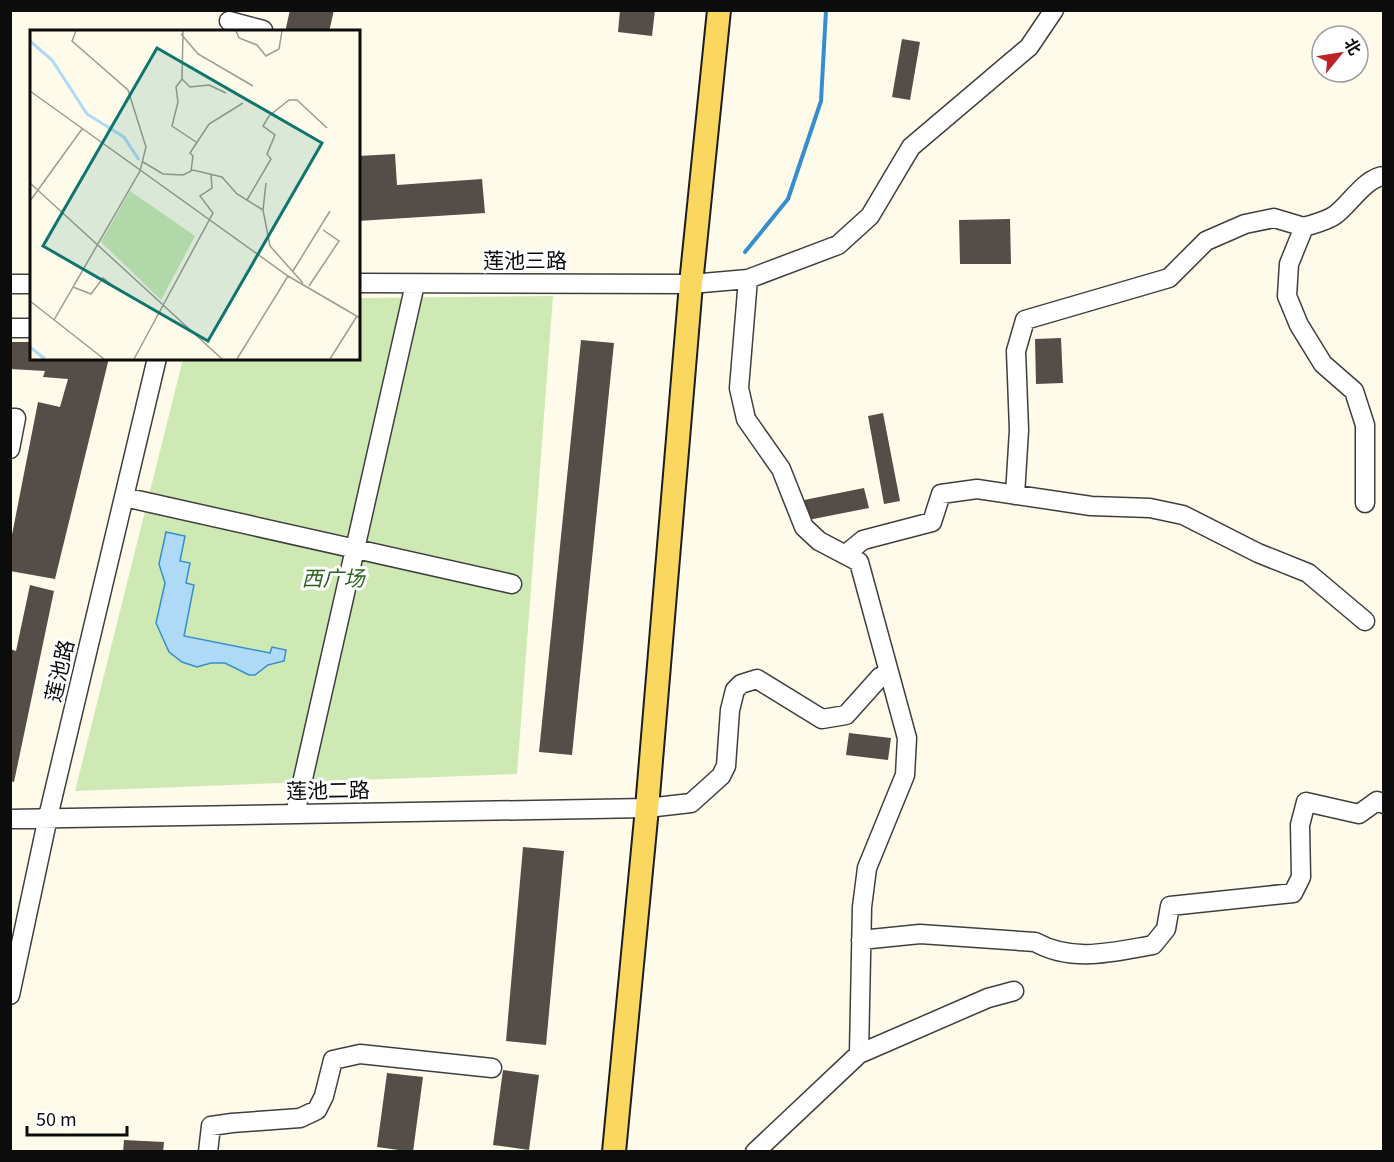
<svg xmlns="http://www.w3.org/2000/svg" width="1394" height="1162" viewBox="0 0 1394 1162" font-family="Georgia,'Noto Sans SC',serif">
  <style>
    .green { fill: #cee9b4 }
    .water { fill: #aedaf7; stroke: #358ece; stroke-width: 1.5 }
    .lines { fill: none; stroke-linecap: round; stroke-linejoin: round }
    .stream { stroke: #358ece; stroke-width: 4 }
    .building { fill: #544d48 }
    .minor-casing { stroke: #3f3f3f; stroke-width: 21 }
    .major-casing { stroke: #1d1d1d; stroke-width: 26 }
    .minor { stroke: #fff; stroke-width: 18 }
    .major { stroke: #fad75f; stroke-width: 22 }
    .labels { text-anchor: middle; stroke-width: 6; stroke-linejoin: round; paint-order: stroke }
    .street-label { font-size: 21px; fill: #0c0c0c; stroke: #fff }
    .park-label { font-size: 21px; font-style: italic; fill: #29631c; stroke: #fff }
    .inset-river { fill: none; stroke: #aedaf7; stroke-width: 3 }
    .inset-road { fill: none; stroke: #9e9b91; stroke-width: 1.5 }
    .view { fill: #0f766e; fill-opacity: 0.15; stroke: #0f766e; stroke-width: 3 }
    .inset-edge { fill: none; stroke: #0c0c0c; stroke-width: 3 }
  </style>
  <rect width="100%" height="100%" fill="#fffbea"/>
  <path class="green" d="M553,296L517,774L75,791L183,359L358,358L359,298Z"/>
  <path class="water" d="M166,532L185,536L180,561L190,563L186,583L194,585L184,636L270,653L272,647L286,650L284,661L268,665L255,675H249L225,663H211L197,667L182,662L169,652L156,623L165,583L159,564Z"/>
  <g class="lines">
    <path class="stream" d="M745,252L788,199L821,101L826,10"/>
  </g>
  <path class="building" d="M290,10H334L329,32H285Z
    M620,10H655L652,36L618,32Z
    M902,39L920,42L910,100L892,97Z
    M395,154L397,185L482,179L485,213L358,221V156Z
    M1010,219L1011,264H960L959,220Z
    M1061,338L1063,383L1036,384L1035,339Z
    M581,340L614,343L572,755L539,752Z
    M10,342H32V358H109L55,579L10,571V545L38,402L60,407L68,379L43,377L45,371L10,369Z
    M883,413L900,501L884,504L868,416Z
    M864,488L869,508L808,520L804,500Z
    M30,585L54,591L14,782L10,781V649L16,651Z
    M849,733L891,738L888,760L846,755Z
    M523,847L564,851L546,1045L506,1041Z
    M503,1070L539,1075L529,1150L493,1145Z
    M387,1073L423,1077L413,1152L377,1147Z
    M124,1140L164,1142L163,1152H123Z"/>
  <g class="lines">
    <g class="minor-casing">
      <path id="minor" d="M229,21L263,30
        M748,279L739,388L746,419L781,469L804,527L819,541L859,562L907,738L905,775L867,868L862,907L859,1054
        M358,283L691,284L748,279L838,245L870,216L911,147L1029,47L1054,10
        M10,284H32
        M10,328H32
        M10,418H16L10,449
        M1015,495L1019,430L1016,351L1025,320L1169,278L1206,241L1245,224L1274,218L1304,227
        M124,497L512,584
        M1365,503V425L1354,391L1323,364L1299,325L1287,296L1289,264L1304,227C1313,224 1327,221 1335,215C1349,205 1366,177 1384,176
        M846,554L863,540L932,522L941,494L977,489L1091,506L1150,508L1183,515L1258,553L1308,573L1365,621
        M295,814L415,284
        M10,819L647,808L691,803L721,776L726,766L730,710L735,690L741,684L757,679L822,719L846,715L880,677L889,672
        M861,940L920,934L1035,942C1073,963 1113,952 1153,945L1166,929L1170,906L1293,893L1301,877L1300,825L1306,802L1359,814L1377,801L1384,804
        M10,995L48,817L157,358
        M208,1152L211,1126L232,1123L300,1118L317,1110L324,1096L333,1060L360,1054L492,1068
        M755,1152L859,1054L988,998L1014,991"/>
    </g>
    <g class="major-casing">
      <path id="major" d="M614,1152L647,808L691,284L719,10"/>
    </g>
    <use href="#minor" class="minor"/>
    <use href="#major" class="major"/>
  </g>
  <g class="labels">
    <g class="street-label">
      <text x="525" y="268">莲池三路</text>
      <text transform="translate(60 671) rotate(-77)" y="7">莲池路</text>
      <text transform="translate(328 791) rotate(-1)" y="7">莲池二路</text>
    </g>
    <g class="park-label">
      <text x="333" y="586">西广场</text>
    </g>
  </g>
  <g transform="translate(30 30)">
    <rect width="330" height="330" fill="#fffbea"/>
    <path d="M100,161L165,206L131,270L71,212Z" fill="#cee9b4"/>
    <path class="inset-river" d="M0,11L22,30L57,84L94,107L109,130M0,317L15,329"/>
    <path class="inset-road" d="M153,1L152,49L160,57L179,55L196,63M206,1L209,8L227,15L236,26L249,19L252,1M151,4L168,24L223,56M152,49L146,57L148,72L142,96L166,112M0,61L258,246L330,288M113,132L133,144L153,145L163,140L192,147L207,164L233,180M161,141L163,126L160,123L179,94L213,73M0,153L192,329M236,153L233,180L240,216L273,253M217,170L241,129L237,124L245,105L233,96L239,86L259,70H267L297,98M0,171L52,99M263,241L300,181M279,256L309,211L293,200M43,257L61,264L73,248L88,260M0,271L74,329M24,290L110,141L116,117L98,60L42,11L46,1M104,329L183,183L170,166L182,158L181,144M207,329L258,246M300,329L327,286"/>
    <path class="view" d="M127,18L292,113L178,311L13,216Z"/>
    <rect width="330" height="330" class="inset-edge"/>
  </g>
  <rect width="1394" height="1162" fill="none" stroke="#0c0c0c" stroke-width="24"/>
  <g transform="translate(1340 54) rotate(60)"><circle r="28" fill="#ffffff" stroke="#9e9e9e" stroke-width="1.5"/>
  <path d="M0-4.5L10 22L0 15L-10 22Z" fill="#bc2327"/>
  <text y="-9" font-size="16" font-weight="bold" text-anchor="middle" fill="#0c0c0c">北</text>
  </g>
  <path d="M27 1126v9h100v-9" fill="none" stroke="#0c0c0c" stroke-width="3"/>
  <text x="36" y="1126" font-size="18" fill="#0c0c0c" stroke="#ffffff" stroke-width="4.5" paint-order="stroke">50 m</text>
</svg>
